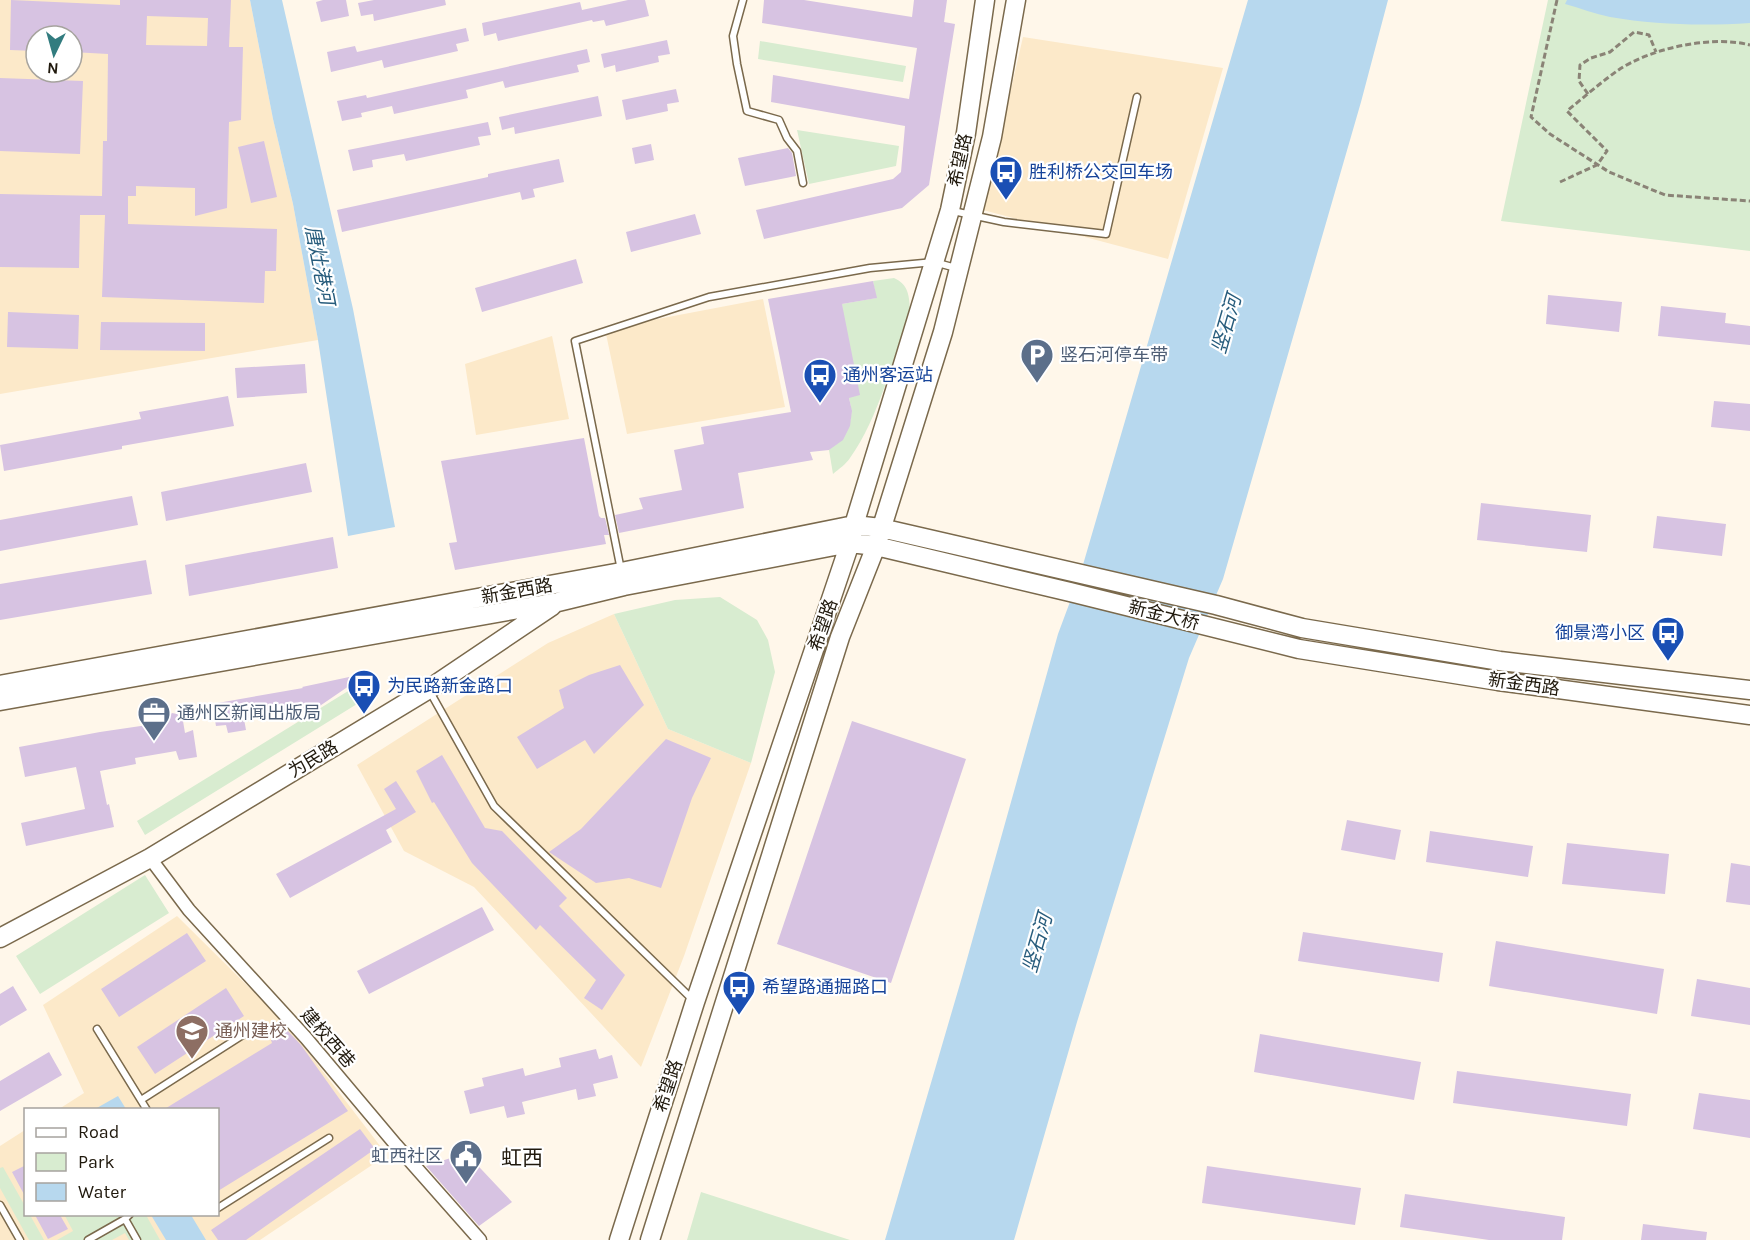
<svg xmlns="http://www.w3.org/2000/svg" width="1750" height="1240" viewBox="0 0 1750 1240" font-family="Karla,'Noto Sans SC',sans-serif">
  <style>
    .built { fill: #fce9c9; fill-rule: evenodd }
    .green { fill: #d8ecd0 }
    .water { fill: #b7d8ee }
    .building { fill: #d7c3e2; fill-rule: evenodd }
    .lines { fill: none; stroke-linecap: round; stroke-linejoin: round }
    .lane-casing { stroke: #7a694c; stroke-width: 9 }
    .street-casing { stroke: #7a694c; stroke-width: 15 }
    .secondary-casing { stroke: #7a694c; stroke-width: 21 }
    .path { stroke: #8a8376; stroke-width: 3; stroke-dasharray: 6 3; stroke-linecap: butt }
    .lane { stroke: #fff; stroke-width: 6 }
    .street { stroke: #fff; stroke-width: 12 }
    .secondary { stroke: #fff; stroke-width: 18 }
    .labels { text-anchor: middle; stroke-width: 4.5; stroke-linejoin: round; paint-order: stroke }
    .street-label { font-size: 18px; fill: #20190d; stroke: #fff }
    .transit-label { font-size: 18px; fill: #164399; stroke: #fff; text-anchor: start }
    .service-label { font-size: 18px; fill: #4e5e75; stroke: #fff; text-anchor: start }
    .education-label { font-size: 18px; fill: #785e54; stroke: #fff; text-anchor: start }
    .water-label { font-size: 20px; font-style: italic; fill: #275c7c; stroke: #fff }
    .quarter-label { font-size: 21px; fill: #20190d; stroke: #fff }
  </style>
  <rect width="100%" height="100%" fill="#fff7ea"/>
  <path class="built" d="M0,0H250L273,119L293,204L318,340L0,394ZM36,36H72V72H36Z
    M1023,37L1223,68L1168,259L983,210Z
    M763,299L785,407L627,434L605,329Z
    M552,336L569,419L476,435L465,364Z
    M614,614L668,729L751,763L684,956L641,1067L474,887L404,851L357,765L548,643Z
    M177,916L289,1027L387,1155L260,1240H0V1146L25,1130L26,1214H218V1110L59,1109L84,1093L43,1005Z"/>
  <path class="green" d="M1548,0H1750V251L1501,221Z
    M760,41L906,66L903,82L758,59Z
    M797,130L899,146L896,166L809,184Z
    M894,278C908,284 909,295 910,309C895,354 878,420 850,458C846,464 839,469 833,474L829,450C846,431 856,425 849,398L842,304L876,298L873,281Z
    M720,597L757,620L768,640L775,672L751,763L668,729L614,614L675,600Z
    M353,688L357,704L145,835L137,821Z
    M145,875L169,913L40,994L16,956Z
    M3,1167L25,1206L26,1214L30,1215L44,1240H29L0,1188V1168Z
    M701,1192L850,1240H687Z
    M64,1214L146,1215L160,1240H129L125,1233L112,1240H57L73,1231Z"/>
  <path class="water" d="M250,0H282L353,309L395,527L348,536L318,340L293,204L273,119Z
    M1248,0H1388L1361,102L1223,579L1189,658L1077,1022L1014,1240H885L962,977L1058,634L1080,575Z
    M1567,0H1750V23C1704,26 1656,25 1610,17C1595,14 1580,8 1565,4Z
    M118,1096L126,1109H95Z
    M151,1215H191L206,1240H166Z"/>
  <path class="building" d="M11,0L120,5V0H231L229,47H243L241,120L229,122L227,208L195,216V188L136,186V196H128V224L277,229L276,271H265L264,303L102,297L105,215H80L79,268L0,267V194L102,196L103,141H107L108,54L72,52V36H36V51L10,50ZM147,16L208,18L207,46L146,45Z
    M323,0H346L349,16L321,22L316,2Z
    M374,0H445L446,5L374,21L373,14L361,16L358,3Z
    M628,0H645L649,16L606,26L604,20L593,22L592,20L498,41L496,33L484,36L482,23L580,2L582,10Z
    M764,0H804L912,17L914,0H947L944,22L955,24L929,185L902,208L764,239L756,210L893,179L901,172L905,126L771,102L773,75L909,99L917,48L762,23Z
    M466,28L469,41L456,44L458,51L384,68L382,60L331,72L327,52L355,46L357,52Z
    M667,40L670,54L658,56L659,62L616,72L615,65L604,68L601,54Z
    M587,49L590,62L577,65L579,72L505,88L503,81L466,90L468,98L394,114L392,106L361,113L362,117L342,121L337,101L366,95L367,98Z
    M0,78L83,81L80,154L0,151Z
    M676,89L679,102L667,104L668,111L626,120L622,100Z
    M598,96L602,116L515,134L514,127L502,130L499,117Z
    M488,122L491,135L478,137L480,145L406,161L404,154L372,160L373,167L353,171L348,150Z
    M264,141L277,197L251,203L238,147Z
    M651,144L654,160L635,164L632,148Z
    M788,148L792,153L796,176L745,186L738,158Z
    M559,159L564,182L533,189L535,197L522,200L520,192L342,232L337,210L488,177V174Z
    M695,214L701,234L631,252L626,232Z
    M576,259L583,283L482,312L475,288Z
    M873,281L877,298L842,304L860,395L849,398L852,411L850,426L843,440L829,450L810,452L813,460L738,473L744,508L619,533L615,515L643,509L639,498L682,490L674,450L704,444L701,427L791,412L768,299Z
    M1548,295L1622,302L1619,332L1546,324Z
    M1661,306L1726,313L1725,323L1750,326V345L1658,336Z
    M8,312L79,315L78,349L7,347Z
    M101,322L205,323V351L100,350Z
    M305,364L307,393L237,398L235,368Z
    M228,396L234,426L122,446V449L4,471L0,445L141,419L139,412Z
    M1714,401L1750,404V431L1711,427Z
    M584,438L599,516L601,518H605L609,535H604L606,544L455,570L449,543L457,542L441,461Z
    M306,463L312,492L166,521L161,492Z
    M132,496L138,525L0,551V520Z
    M1481,503L1591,515L1587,552L1477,540Z
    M1657,516L1726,524L1722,556L1653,548Z
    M333,537L338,568L189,596L185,565Z
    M146,560L152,594L0,620V584Z
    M620,665L644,705L594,754L585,740L537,769L517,737L564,708L559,690L589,675Z
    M368,673L308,714L307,708L244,719L246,730L228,733L226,725L216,726L212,704L303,688L302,687Z
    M172,713L182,715L185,733L193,730L197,757L179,760L176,751L135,758L136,764L100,771L107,805L109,804L114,827L26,846L21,823L85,809L76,767L25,777L19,747L100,732L161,723Z
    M852,721L966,759L891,983L777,944Z
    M666,739L711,758L692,798L661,888L629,878L596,883L549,852L581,829Z
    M442,755L485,828L502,831L567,898L559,906L625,975L602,1010L584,998L596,980L540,925L536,930L472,863L434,802L432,803L416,771Z
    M396,781L416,812L386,830L392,842L290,898L276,874L396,809L384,789Z
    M1347,820L1401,830L1395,860L1341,850Z
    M1430,831L1533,846L1528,877L1426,862Z
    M1567,843L1669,854L1665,894L1562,884Z
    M1731,863L1750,866V905L1726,902Z
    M482,907L494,930L369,994L357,971Z
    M1303,932L1443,953L1439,982L1298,961Z
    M187,933L206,961L119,1017L101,989Z
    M1496,941L1664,969L1657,1014L1489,986Z
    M1697,979L1750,988V1025L1691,1016Z
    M13,986L27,1010L0,1026V994Z
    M226,988L244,1016L155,1074L137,1047Z
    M286,1029L301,1045L348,1111L218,1191V1110H163L272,1043L271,1040Z
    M1260,1034L1421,1062L1414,1100L1254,1072Z
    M596,1049L599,1059L612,1055L618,1078L593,1084L596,1096L578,1100L576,1089L522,1102L525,1114L507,1118L504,1106L470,1114L464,1091L484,1086L482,1078L523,1068L525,1076L561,1067L559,1058Z
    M49,1052L62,1075L0,1111V1081Z
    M1457,1071L1631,1094L1627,1126L1453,1103Z
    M1699,1093L1750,1100V1138L1693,1129Z
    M360,1129L375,1149L246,1240H218L211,1230Z
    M466,1153L512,1202L479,1226L426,1166Z
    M26,1165V1198L12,1172Z
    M1207,1166L1361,1188L1355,1225L1202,1203Z
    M1405,1194L1565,1217L1562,1240H1489L1400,1227Z
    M35,1215H60L68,1229L48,1239Z
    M1643,1224L1707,1232L1706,1240H1641Z"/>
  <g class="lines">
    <g class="lane-casing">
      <path id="lane" d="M743,0L733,36L737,64L747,111L779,120L787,138L797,151L803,183
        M953,211L1004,222L1106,234L1137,97
        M621,570L575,341L709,297L870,268L934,262L956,268
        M429,690L494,806L692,999
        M97,1029L147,1110
        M141,1100L249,1031
        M0,1205L20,1240
        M218,1208L329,1138
        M130,1214L125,1219L137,1240
        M88,1240L125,1219"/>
    </g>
    <g class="street-casing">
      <path id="street" d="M150,858L189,910L306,1038L396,1145L480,1240"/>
    </g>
    <g class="secondary-casing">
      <path id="secondary" d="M0,685L621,572L854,525L881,528L1216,605L1302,628L1500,661L1750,690
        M0,701L558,602L624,586L850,543L876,546L1070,592L1299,649L1498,681L1750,715
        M0,938L150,858L429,689L552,606
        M619,1240L695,1002L850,543L854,525L950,210L966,133L985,0
        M650,1240L840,637L876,546L943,332L992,137L1016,0"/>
    </g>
    <path class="path" d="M1557,0L1531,117L1550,134L1609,172L1665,195L1750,201
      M1588,94L1579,81L1580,65L1591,58L1610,52L1634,32L1649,35L1656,52
      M1560,182L1597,165L1607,151L1567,111C1583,98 1600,83 1617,71C1650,48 1712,35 1750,45"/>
    <use href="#lane" class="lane"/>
    <use href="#street" class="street"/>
    <use href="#secondary" class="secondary"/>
  </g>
  <defs>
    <g id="bus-pin" transform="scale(1.725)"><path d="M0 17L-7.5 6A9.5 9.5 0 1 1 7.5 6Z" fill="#1a4fb4" stroke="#fff"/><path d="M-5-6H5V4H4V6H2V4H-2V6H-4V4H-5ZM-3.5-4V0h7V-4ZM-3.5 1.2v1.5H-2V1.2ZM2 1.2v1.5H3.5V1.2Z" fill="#fff"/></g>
    <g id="parking-pin" transform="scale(1.725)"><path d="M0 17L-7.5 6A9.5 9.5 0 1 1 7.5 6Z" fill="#5c6f8a" stroke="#fff"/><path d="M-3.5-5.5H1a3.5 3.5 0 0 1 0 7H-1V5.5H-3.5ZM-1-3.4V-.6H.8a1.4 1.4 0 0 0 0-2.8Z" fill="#fff"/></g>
    <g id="office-pin" transform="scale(1.725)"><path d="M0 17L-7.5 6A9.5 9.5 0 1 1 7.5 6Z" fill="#5c6f8a" stroke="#fff"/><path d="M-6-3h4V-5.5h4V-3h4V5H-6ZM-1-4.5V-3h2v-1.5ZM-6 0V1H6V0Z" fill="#fff"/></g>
    <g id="school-pin" transform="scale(1.725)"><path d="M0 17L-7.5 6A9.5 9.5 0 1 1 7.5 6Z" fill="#8d6e63" stroke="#fff"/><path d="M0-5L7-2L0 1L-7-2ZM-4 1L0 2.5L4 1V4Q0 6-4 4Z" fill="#fff"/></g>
    <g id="civic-pin" transform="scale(1.725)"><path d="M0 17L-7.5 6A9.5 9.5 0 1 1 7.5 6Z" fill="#5c6f8a" stroke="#fff"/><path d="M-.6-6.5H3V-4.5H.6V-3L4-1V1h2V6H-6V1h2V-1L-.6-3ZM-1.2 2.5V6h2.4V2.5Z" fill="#fff"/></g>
  </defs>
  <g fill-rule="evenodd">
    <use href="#bus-pin" x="1006" y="172"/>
    <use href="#parking-pin" x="1037" y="355"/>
    <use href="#bus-pin" x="820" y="375"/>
    <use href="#bus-pin" x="1668" y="633"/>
    <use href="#bus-pin" x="364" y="686"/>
    <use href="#office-pin" x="154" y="713"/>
    <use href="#bus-pin" x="739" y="987"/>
    <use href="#school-pin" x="192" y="1031"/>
    <use href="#civic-pin" x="466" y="1156"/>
  </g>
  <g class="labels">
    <g class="street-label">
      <text transform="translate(960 160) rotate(-78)" y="6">希望路</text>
      <text transform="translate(517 591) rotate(-10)" y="6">新金西路</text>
      <text transform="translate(1164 615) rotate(14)" y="6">新金大桥</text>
      <text transform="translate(823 625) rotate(-71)" y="6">希望路</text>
      <text transform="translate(1524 684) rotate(8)" y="6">新金西路</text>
      <text transform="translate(313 759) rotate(-31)" y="6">为民路</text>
      <text transform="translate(328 1038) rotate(49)" y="6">建校西巷</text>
      <text transform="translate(668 1086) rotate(-72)" y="6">希望路</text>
    </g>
    <g class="transit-label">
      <text x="1029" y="178">胜利桥公交回车场</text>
      <text x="843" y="381">通州客运站</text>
      <text x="1645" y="639" text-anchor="end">御景湾小区</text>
      <text x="387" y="692">为民路新金路口</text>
      <text x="762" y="993">希望路通掘路口</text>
    </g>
    <g class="service-label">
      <text x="1060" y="361">竖石河停车带</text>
      <text x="177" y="719">通州区新闻出版局</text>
      <text x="443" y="1162" text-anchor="end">虹西社区</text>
    </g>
    <g class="education-label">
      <text x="215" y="1037">通州建校</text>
    </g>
    <g class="water-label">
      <text transform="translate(320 265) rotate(79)" y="7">唐灶港河</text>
      <text transform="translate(1226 324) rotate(-74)" y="7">竖石河</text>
      <text transform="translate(1037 943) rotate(-74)" y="7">竖石河</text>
    </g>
    <g class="quarter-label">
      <text x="522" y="1165">虹西</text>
    </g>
  </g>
  <rect x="24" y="1108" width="195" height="108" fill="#ffffff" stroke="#a6a39e" stroke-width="1.5"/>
  <rect x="36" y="1128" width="30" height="9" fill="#ffffff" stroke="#a6a39e" stroke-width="1.5"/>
  <text x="78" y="1138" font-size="18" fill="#20190d">Road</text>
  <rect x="36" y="1153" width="30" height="18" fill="#d8ecd0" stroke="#a6a39e" stroke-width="1.5"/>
  <text x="78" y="1168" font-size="18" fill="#20190d">Park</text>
  <rect x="36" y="1183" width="30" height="18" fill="#b7d8ee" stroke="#a6a39e" stroke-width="1.5"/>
  <text x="78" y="1198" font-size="18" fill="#20190d">Water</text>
  <g transform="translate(54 54) rotate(185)"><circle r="28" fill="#ffffff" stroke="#a6a39e" stroke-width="1.5"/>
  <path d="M0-4.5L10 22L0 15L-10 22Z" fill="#327c7f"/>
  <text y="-9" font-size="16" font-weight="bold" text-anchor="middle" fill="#20190d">N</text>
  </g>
</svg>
